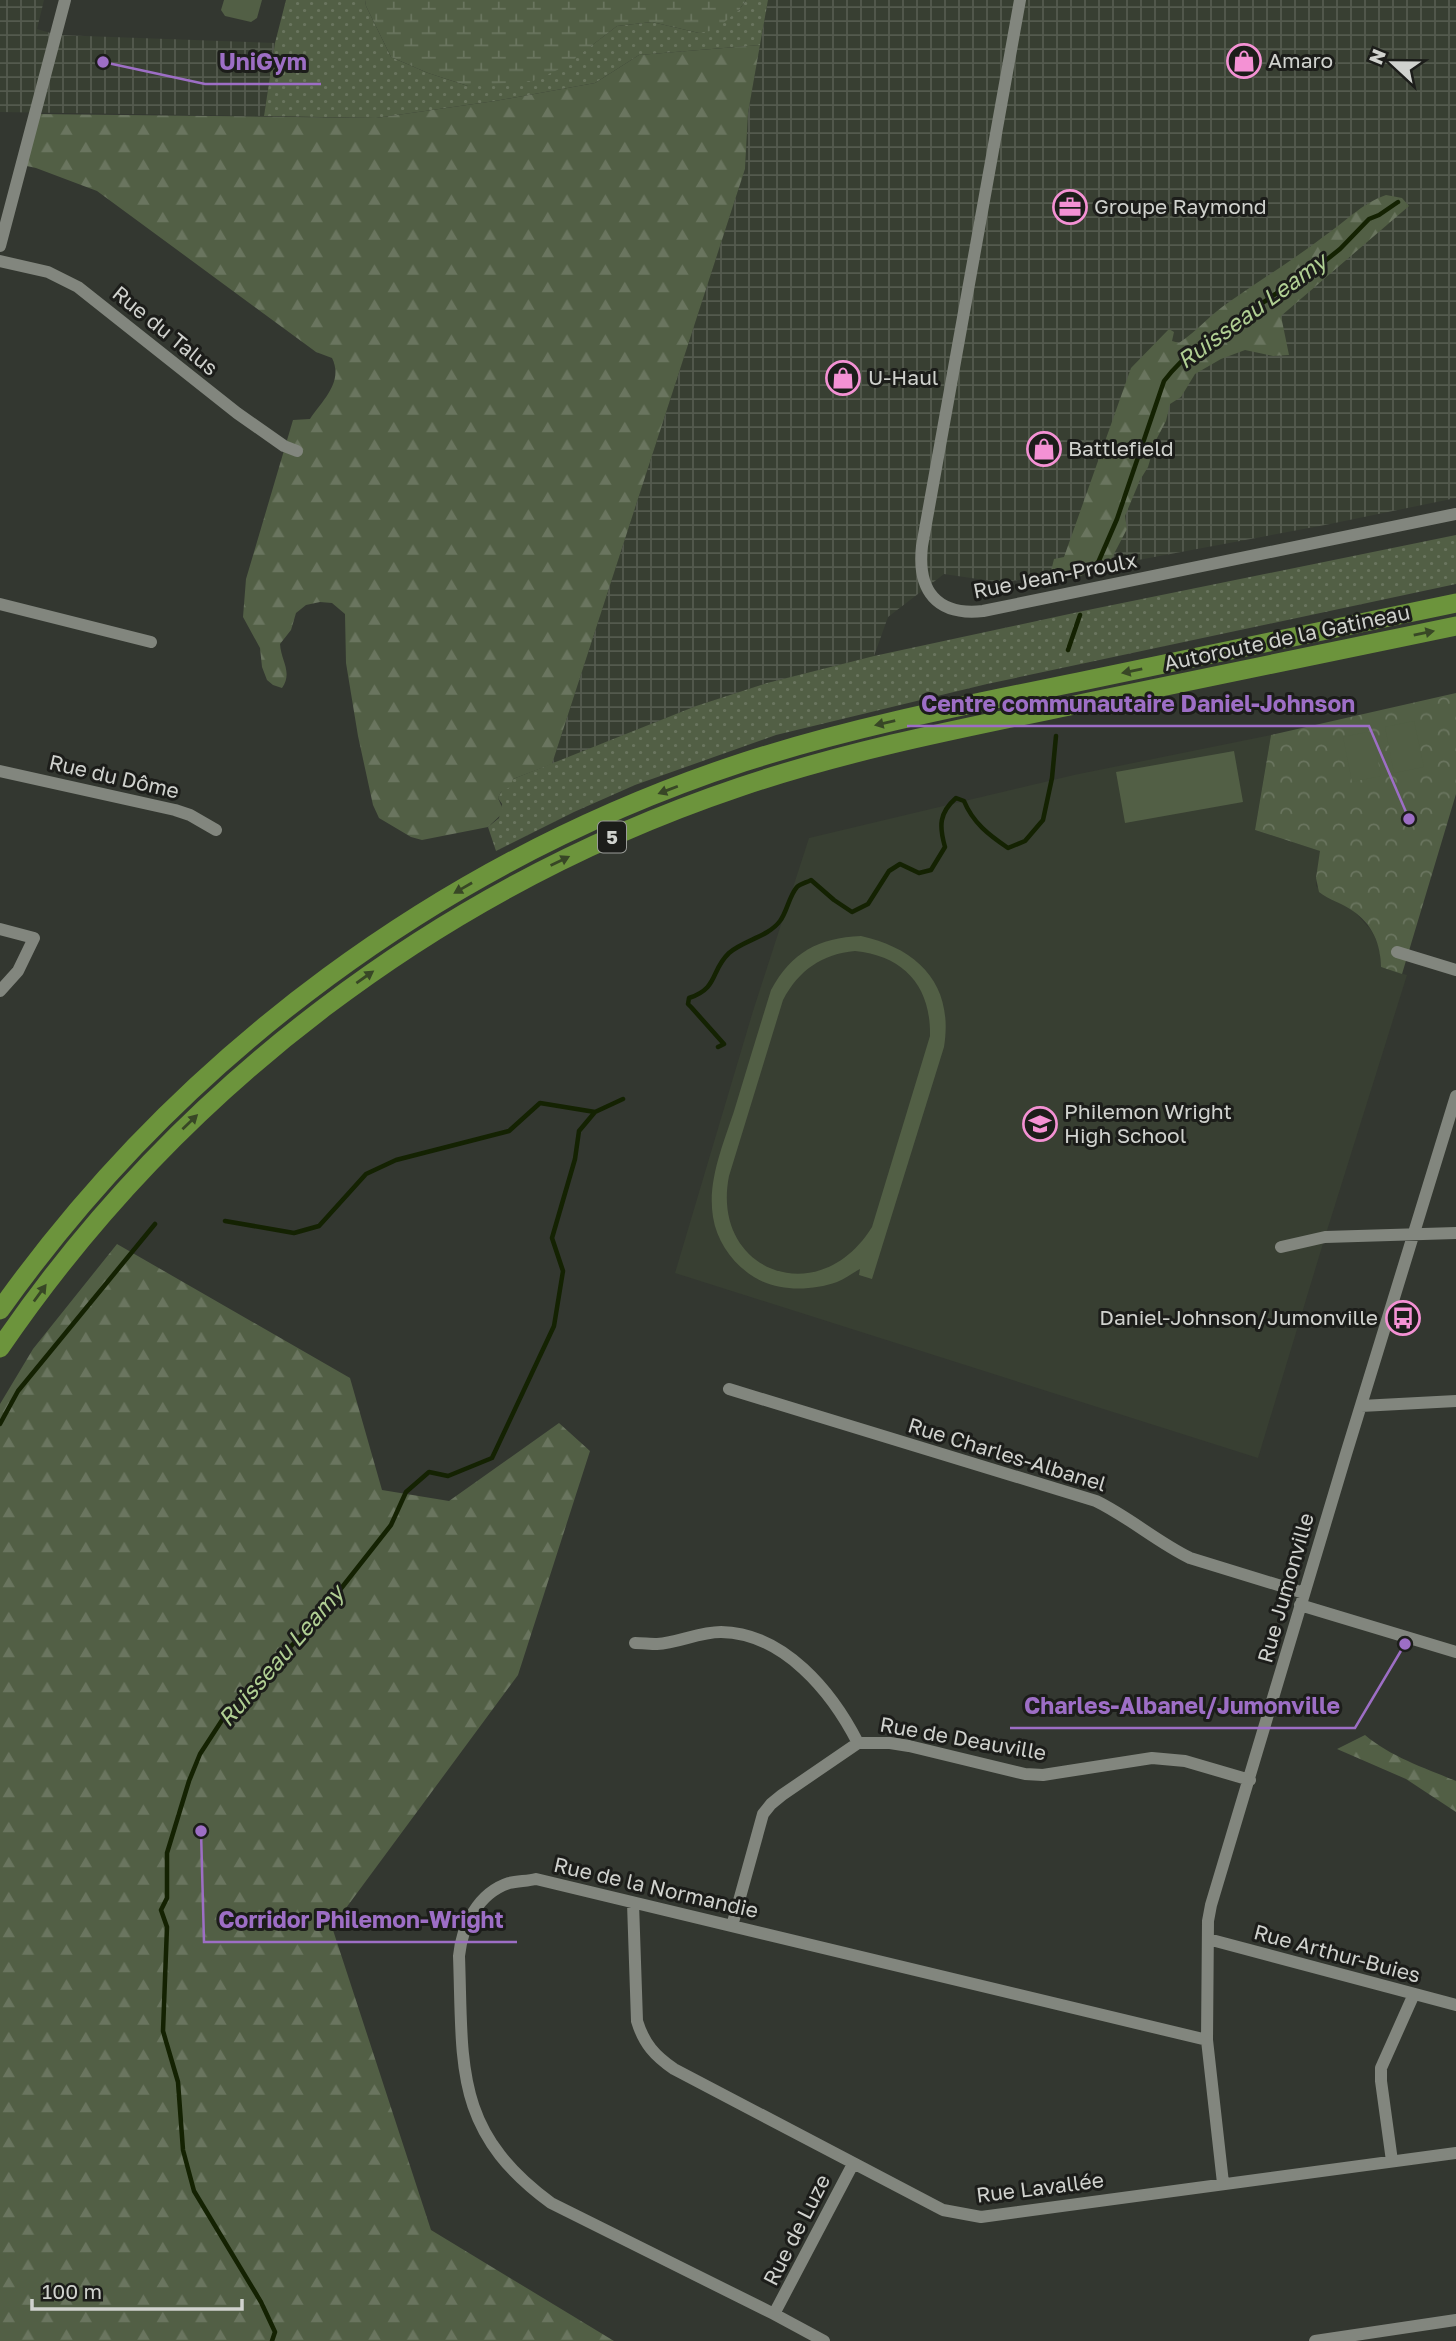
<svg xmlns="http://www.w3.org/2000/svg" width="1456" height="2341" viewBox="0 0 1456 2341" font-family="'Golos Text',sans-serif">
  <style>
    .built { fill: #383f32 }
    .industrial { fill: url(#industrial-grid) }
    .grass { fill: url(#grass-dots) }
    .forest { fill: url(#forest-firs) }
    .wetland { fill: url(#wetland-marsh) }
    .park { fill: url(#park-crowns) }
    .pitch { fill: #525f45; fill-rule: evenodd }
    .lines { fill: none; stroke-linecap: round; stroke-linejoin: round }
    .stream { stroke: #142202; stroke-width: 4.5 }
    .minor { stroke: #82867e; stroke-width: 12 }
    .highway { stroke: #6c943c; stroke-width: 19 }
    .oneway { fill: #384726 }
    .labels { text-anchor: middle; stroke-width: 6; stroke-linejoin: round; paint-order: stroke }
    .shield { fill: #1c1d1a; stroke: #9a9c98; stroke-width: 2 }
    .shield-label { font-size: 19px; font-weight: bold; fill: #d0d2ce }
    .poi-label { font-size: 21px; fill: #d0d2ce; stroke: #1c1d1a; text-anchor: start }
    .street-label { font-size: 21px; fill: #d0d2ce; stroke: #1c1d1a }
    .water-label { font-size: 23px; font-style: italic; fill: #b0cf93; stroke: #1c1d1a }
    .leader { fill: none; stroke: #9d6ec5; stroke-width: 2.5 }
    .callout-dot { fill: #9d6ec5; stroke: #1c1d1a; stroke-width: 2.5 }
    .callout-label { font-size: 23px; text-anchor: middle; font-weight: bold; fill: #9d6ec5; stroke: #1c1d1a; stroke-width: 6; stroke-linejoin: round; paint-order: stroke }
  </style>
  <defs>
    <pattern id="industrial-grid" width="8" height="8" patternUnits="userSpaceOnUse" patternTransform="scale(1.75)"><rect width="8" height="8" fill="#383f32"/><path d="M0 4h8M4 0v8" fill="none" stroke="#545a4e"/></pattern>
    <pattern id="grass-dots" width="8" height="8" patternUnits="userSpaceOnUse" patternTransform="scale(1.75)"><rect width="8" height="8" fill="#525f45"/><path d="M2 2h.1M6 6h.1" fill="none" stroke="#6a755f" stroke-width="1.8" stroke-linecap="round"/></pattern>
    <pattern id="forest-firs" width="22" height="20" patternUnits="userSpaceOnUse" patternTransform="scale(1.75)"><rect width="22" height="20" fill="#525f45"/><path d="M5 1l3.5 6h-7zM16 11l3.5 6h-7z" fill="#6a755f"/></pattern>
    <pattern id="wetland-marsh" width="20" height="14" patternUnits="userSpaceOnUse" patternTransform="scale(1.75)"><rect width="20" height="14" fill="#525f45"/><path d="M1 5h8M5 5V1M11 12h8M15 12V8" fill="none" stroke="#6a755f"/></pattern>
    <pattern id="park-crowns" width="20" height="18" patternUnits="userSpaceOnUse" patternTransform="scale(1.75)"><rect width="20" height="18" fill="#525f45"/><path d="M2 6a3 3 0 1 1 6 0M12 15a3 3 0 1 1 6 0" fill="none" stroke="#6a755f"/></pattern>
  </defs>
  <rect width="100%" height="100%" fill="#333730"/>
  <path class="built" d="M1271,735L1255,830L1321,851L1316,886L1354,911L1371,930L1380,947L1381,967L1407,975L1325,1237L1258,1458L675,1273L753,1011L809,838L1074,775Z"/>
  <path class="industrial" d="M0,0H44L37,29L57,35L275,43L264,116L0,112Z
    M768,0H1456V498L1325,525L1042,578L998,582L944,574L888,617L874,656L767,683L696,706L552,764L745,169L748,113Z"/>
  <path class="grass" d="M286,0H365L366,6L391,57L428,73L468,86L591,46L617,26L652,22L699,33L739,10L746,0H768L760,45L639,55L595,83L495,101L376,118L264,116L275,43Z
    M1456,535V584L987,684L776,735L635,785L574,812L496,851L488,827L499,818L502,804L498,798L501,792L513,779L696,706L767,683L874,656L1083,611Z"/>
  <path class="forest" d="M760,45L748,113L745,169L552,764L513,779L510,787L501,792L498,798L504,812L488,827L422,840L411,837L379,818L373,805L358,736L346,663L345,614L332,603L320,602L306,605L296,613L291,630L280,644C281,661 293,672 282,688L273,685L267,680L262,667L260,648L243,617L246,579L293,420L310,419C322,401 344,382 332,358L316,352L97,191L36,168L22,165L35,114L376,118L495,101L595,83L639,55Z
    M1386,195L1402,198L1409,206L1281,316L1289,355L1273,356L1245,350L1221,359L1195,374L1181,397L1170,404L1166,421L1156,440L1148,467L1140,480L1125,516L1127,529L1105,571L1097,565L1081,576L1060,580L1051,571L1054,559L1064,557L1131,368L1169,329L1174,332L1172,341L1179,343C1197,331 1211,314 1229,302C1260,280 1293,260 1323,237C1344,223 1362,203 1386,195Z
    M117,1244L350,1378L382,1490L449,1501L559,1423L590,1451L518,1675L332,1927L431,2230L614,2341H0V1404L33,1349Z
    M1365,1735C1391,1757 1425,1768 1456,1781V1812L1406,1779L1337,1749Z"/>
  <path class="wetland" d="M365,0H746L739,10L715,30L699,33L652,22L617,26L564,67L533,81L468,86L428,73L391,57L366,6Z"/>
  <path class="park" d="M1456,693V794L1402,974L1381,967C1381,944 1372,924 1353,911C1342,903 1329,900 1319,892L1316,878L1320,851L1255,830L1271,735Z"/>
  <path class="pitch" d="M224,0H262L257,18L251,22L225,16L221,10Z
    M1414,721L1424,767L1394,773L1385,727Z
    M1372,731L1381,776L1352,782L1343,737Z
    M1234,751L1243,802L1125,823L1116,772Z
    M861,936C919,949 954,985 944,1047L872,1279L859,1275L860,1269C852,1273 845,1279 837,1282C811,1291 778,1292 754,1277C733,1264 717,1242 713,1217C707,1180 724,1143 735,1108C747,1068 759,1029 771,990C792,952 818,938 861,936ZM855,951C904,956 931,986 930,1036L872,1227C819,1313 710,1271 729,1176L783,1000C799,970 822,954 855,951Z"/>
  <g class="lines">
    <path class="stream" d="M1097,565L1117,519L1164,381C1199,335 1259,311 1302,274L1320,265L1340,249L1369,219L1379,215L1398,202
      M1068,650L1080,615
      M718,1047L724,1044L691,1007L688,1004L689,998C719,988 710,971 729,953C744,940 768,937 780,921C787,912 789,896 797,887C800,884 808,882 811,880L834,900L852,912L868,904L889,871L900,864L919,873L931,870L945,847C939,826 939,813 956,798L964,801C973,823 989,835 1008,848L1025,841L1043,820L1052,778L1056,736
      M225,1221L294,1233L319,1226L366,1174L396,1160L509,1131L540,1103L595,1112
      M0,1424L18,1391L155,1224
      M272,2341L275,2332L261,2302L194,2191L183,2150L178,2082L163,2031L167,1927L161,1910L167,1898V1853L189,1781L200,1754L226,1714L317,1619L391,1525L406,1492L429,1472L448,1476L492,1458L554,1326L563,1271L552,1238L575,1159L579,1131L595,1112L623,1099"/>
    <path class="minor" d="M1020,0L922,546C917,591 937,616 983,611L1456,514
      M0,246L65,0
      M0,261L48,272L78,287L237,413L284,446L297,451
      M0,604L151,642
      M0,771L175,810L190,815L216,830
      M0,929L34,938L18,971L0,991
      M1397,952L1456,970
      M1281,1247L1325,1237L1456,1233
      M729,1389L1096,1501C1129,1517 1157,1542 1190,1558L1304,1593
      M1361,1406L1456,1401
      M1300,1605L1456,1652
      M635,1643C642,1643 650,1644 657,1644C678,1643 699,1632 721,1632C784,1633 832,1692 858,1743
      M633,1903L637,2021C644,2044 655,2056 674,2069L943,2210L981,2217L1456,2153
      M732,1926L763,1814L771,1804L782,1795L858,1743H890L909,1746L1025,1774L1043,1775L1152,1758L1185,1761L1250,1780
      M1208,1939L1456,2005
      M1392,2161L1381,2081V2068L1414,1994
      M1223,2183L1207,2040L1208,1921L1211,1905L1346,1454L1456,1096
      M774,2314L853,2164
      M824,2341L774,2314L551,2203C453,2131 463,2066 459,1956C462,1926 478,1893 509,1883C518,1881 528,1881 536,1879L1207,2040
      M1315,2341L1456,2320"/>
    <path class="highway" d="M0,1310C182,1054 445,860 744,762C853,727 966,705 1078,682C1204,656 1330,629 1456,603
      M0,1348C178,1087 440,888 740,787C852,749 968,727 1084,703C1208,678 1332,652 1456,626"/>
  </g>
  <defs><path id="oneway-solid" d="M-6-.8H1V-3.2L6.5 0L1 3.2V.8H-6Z" transform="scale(1.75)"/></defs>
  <g class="oneway">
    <use href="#oneway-solid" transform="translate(1424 633) rotate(-12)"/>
    <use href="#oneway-solid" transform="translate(1132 671) rotate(168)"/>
    <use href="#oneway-solid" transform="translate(885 723) rotate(167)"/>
    <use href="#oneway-solid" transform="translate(668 790) rotate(159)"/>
    <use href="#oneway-solid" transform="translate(560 861) rotate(-26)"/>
    <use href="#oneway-solid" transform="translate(463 888) rotate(150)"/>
    <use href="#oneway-solid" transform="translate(365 977) rotate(-35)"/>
    <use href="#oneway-solid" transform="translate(190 1122) rotate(-44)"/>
    <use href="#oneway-solid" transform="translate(40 1293) rotate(-54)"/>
  </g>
  <defs>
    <g id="shop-ring" transform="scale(1.75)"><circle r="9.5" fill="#1c1d1a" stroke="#f491d4" stroke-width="1.5"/><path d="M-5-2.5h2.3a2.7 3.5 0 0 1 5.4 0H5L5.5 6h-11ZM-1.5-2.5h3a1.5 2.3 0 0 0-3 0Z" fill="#f491d4"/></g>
    <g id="office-ring" transform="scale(1.75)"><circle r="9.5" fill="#1c1d1a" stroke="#f491d4" stroke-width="1.5"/><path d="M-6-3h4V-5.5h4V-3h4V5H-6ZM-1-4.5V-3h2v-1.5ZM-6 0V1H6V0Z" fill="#f491d4"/></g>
    <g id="school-ring" transform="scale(1.75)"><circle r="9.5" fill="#1c1d1a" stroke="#f491d4" stroke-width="1.5"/><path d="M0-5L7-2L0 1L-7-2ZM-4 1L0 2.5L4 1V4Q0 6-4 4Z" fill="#f491d4"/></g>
    <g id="bus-ring" transform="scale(1.75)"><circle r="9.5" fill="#1c1d1a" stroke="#f491d4" stroke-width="1.5"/><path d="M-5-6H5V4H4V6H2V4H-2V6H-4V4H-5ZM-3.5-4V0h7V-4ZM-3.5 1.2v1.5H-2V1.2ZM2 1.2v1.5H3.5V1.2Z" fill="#f491d4"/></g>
  </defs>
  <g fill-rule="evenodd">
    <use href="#shop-ring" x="1244" y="61"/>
    <use href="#office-ring" x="1070" y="207"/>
    <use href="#shop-ring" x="843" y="378"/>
    <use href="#shop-ring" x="1044" y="449"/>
    <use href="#school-ring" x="1040" y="1124"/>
    <use href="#bus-ring" x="1403" y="1318"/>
  </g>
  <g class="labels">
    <rect class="shield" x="598" y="821.5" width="28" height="31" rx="5"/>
    <g class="shield-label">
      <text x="612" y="844">5</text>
    </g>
    <g class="poi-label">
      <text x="1268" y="68">Amaro</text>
      <text x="1094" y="214">Groupe Raymond</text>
      <text x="868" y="385">U-Haul</text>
      <text x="1068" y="456">Battlefield</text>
      <text x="1064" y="1119">Philemon Wright<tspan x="1064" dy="24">High School</tspan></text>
      <text x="1378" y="1325" text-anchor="end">Daniel-Johnson/Jumonville</text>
    </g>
    <g class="street-label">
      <text transform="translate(165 331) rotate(39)" y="7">Rue du Talus</text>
      <text transform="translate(1055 576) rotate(-11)" y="7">Rue Jean-Proulx</text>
      <text transform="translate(1287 638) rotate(-12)" y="7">Autoroute de la Gatineau</text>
      <text transform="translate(114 777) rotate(13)" y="7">Rue du Dôme</text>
      <text transform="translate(1007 1455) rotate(17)" y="7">Rue Charles-Albanel</text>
      <text transform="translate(1286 1588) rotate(-74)" y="7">Rue Jumonville</text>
      <text transform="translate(963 1739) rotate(10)" y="7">Rue de Deauville</text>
      <text transform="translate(656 1888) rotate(13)" y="7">Rue de la Normandie</text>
      <text transform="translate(1337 1954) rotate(15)" y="7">Rue Arthur-Buies</text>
      <text transform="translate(1040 2188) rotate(-7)" y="7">Rue Lavallée</text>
      <text transform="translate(797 2230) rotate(-63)" y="7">Rue de Luze</text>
    </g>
    <g class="water-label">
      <text transform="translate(1252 311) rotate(-36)" y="8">Ruisseau Leamy</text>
      <text transform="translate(281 1656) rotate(-49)" y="8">Ruisseau Leamy</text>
    </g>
  </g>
  <path class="leader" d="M103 62L205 84H321M1409 819L1369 726H907M1405 1644L1355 1728H1010M201 1831L204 1942H517"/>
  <g class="callout-dot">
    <circle cx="103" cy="62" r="7"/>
    <circle cx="1409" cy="819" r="7"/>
    <circle cx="1405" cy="1644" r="7"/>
    <circle cx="201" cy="1831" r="7"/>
  </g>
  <g class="callout-label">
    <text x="263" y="70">UniGym</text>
    <text x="1138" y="712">Centre communautaire Daniel-Johnson</text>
    <text x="1182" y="1714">Charles-Albanel/Jumonville</text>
    <text x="361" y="1928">Corridor Philemon-Wright</text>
  </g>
  <g transform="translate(1393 63) rotate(292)" stroke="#1c1d1a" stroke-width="5" paint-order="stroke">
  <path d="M0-5L12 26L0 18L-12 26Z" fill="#d0d2ce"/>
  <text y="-10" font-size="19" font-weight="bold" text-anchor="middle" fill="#d0d2ce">N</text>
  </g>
  <path d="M32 2299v10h210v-10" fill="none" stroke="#d0d2ce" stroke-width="3.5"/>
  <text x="42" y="2299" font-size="21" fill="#d0d2ce" stroke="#1c1d1a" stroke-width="5" paint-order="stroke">100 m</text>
</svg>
